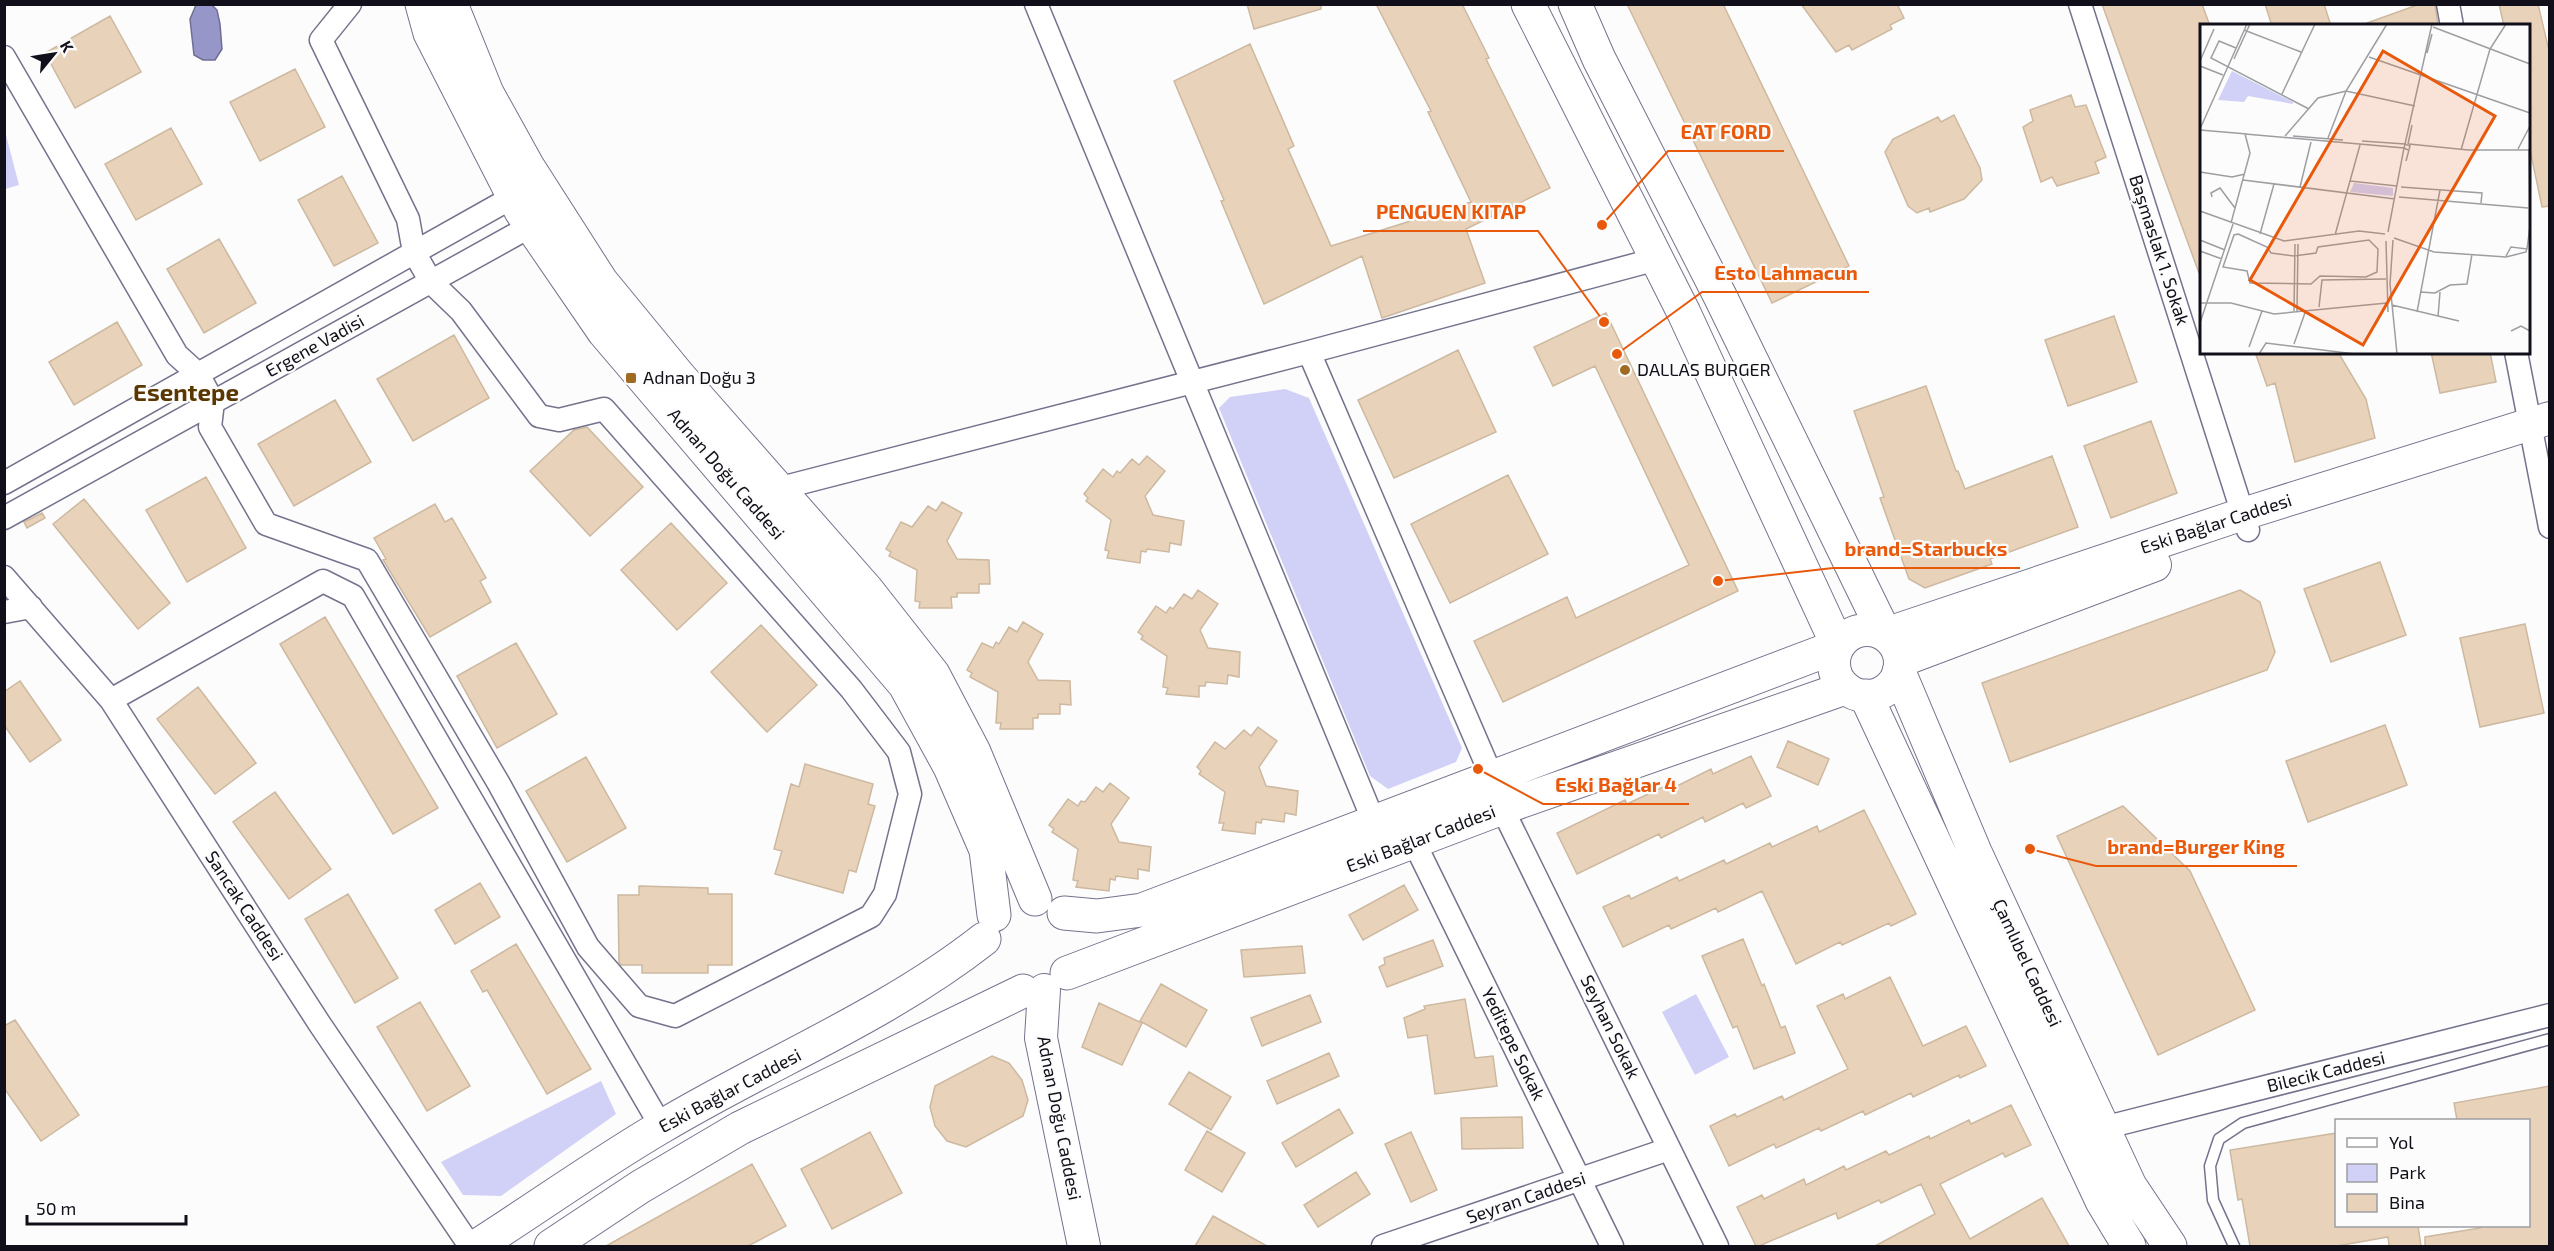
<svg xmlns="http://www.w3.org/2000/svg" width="2554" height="1251" viewBox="0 0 2554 1251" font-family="'Exo 2',sans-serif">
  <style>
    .green { fill: #d1d1f7 }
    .water { fill: #9796c8; stroke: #6f6e94; stroke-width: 1.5 }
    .building { fill: #e8d3ba; stroke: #cdb8a0; stroke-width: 1.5 }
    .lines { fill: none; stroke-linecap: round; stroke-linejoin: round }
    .lane-casing { stroke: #73738d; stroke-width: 13 }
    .street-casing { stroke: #73738d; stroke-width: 25 }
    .secondary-casing { stroke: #73738d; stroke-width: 34 }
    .primary-casing { stroke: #73738d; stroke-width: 35 }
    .lane { stroke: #fff; stroke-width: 10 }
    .street { stroke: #fff; stroke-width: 22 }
    .secondary { stroke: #fff; stroke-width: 32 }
    .primary { stroke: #fff; stroke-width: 33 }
    .poi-dot { fill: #9f6b22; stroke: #fcfcfc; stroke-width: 2 }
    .labels { text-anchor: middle; stroke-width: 4.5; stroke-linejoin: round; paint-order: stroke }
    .street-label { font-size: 18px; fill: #11101a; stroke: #fcfcfc }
    .poi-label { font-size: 18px; fill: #11101a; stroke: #fcfcfc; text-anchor: start }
    .district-label { font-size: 24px; font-weight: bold; fill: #5a3700; stroke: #fcfcfc }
    .inset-road { fill: none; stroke: #9e9ea2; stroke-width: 1.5 }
    .view { fill: #e8590c; fill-opacity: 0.15; stroke: #e8590c; stroke-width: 3 }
    .inset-edge { fill: none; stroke: #11101a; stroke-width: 3 }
    .leader { fill: none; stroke: #e8590c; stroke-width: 2 }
    .callout-dot { fill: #e8590c; stroke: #fcfcfc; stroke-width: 2 }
    .callout-label { font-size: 20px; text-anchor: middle; font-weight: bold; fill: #e8590c; stroke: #fcfcfc; stroke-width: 4.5; stroke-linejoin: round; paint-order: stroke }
  </style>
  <rect width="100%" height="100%" fill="#fcfcfc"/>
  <path class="green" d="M5,131L19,185L5,189L4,188Z
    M1285,389L1309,398L1462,748L1456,762L1388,789L1370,776L1219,408L1230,397Z
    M1696,994L1729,1057L1695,1075L1662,1012Z
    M601,1081L616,1114L501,1196L463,1195L441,1162Z"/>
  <path class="water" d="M196,5H212L217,10L220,24L222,49L215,60H203L194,55L190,19Z"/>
  <path class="building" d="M1247,4H1321V9L1254,29Z
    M1376,4H1462L1489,58L1486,59L1550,188L1466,229L1485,283L1382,318L1362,256L1264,304L1221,201L1224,200L1174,81L1250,44L1294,146L1288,149L1331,246L1471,202L1428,112L1431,111Z
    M1627,4H1723L1849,266L1772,303Z
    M1801,4H1897L1904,18L1890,25L1892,29L1852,50L1849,45L1836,52Z
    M2102,4H2202L2210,26H2202V273H2199L2162,172Z
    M2265,4H2324L2331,26H2272Z
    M2420,4H2435L2438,26H2368L2367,23Z
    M2499,4H2538L2550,55V206L2542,207L2529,145V26H2504Z
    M110,16L141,72L75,108L45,53Z
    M295,69L325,127L260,161L230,102Z
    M2071,95L2075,107L2086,105L2106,157L2095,162L2099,173L2057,186L2052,177L2041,182L2023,127L2033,121L2030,110Z
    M1954,115L1980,168L1982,180L1964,199L1930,212L1929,208L1917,213L1908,206L1885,152L1893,139L1938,117L1941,122Z
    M171,128L202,184L136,220L105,164Z
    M342,176L378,243L334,266L298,200Z
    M219,239L256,303L204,333L167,269Z
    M1606,313L1738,591L1503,702L1474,641L1567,597L1576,618L1689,565L1595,366L1553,386L1534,347Z
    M2114,316L2137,382L2068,406L2045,340Z
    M117,322L142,365L74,405L49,362Z
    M454,335L489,398L413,441L377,379Z
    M1458,350L1496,432L1394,478L1358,400Z
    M2255,352H2338L2366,399L2375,438L2295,462L2275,383L2267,386Z
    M2431,352H2490L2496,382L2440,393Z
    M1926,386L1956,471H1958L1965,489L2052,456L2078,527L1990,559L1992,564L1925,588L1909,579L1880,498L1884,497L1854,411Z
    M335,400L371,462L294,506L258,444Z
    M2151,421L2177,493L2111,518L2084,446Z
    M587,427L643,487L590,536L530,471L574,430Z
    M1147,456L1165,471L1145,496L1153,515L1184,521L1181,545L1170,543L1169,552L1147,549L1146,552L1141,551L1140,563L1107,558L1109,551L1105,550L1111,520L1086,501L1088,498L1084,494L1103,469L1113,477L1117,471L1120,473L1132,459L1139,465Z
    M1508,475L1548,554L1450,603L1411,524Z
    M206,477L246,548L187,582L146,510Z
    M84,499L170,603L138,629L53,524Z
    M942,502L962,513L947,541L957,559L989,560L990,584H979V593H957V597H951L952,608H919L920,602L915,601L917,570L889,556L891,552L886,549L901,522L912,527L928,506L936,511Z
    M435,504L445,522L452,518L464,539L486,578L480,581L491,602L430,637L383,560L386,559L374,538Z
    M42,513L45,518L27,528L24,522Z
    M671,523L727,583L677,630L621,570Z
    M2380,562L2406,635L2331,662L2304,589Z
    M1198,590L1218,604L1200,630L1208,648L1240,652L1239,677L1228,675L1227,684L1206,682L1205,686H1199V697L1166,694L1168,688L1163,687L1167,656L1141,639L1143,636L1138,632L1156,606L1166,613L1170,607L1173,609L1184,594L1192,599Z
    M2240,590L2260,602L2275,652L2267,670L2010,762L1982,683Z
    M325,617L438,808L393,834L280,644Z
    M1023,622L1043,634L1028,662L1038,680L1070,681L1071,705L1060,704V714H1038V718H1033V729H1000L1001,723H996L998,692L970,677L972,673L967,670L982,643L993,648L996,642L999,644L1009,627L1017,632Z
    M2525,624L2544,713L2480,727L2460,638Z
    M761,625L817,685L767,732L711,672Z
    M516,643L557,714L497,748L457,676Z
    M20,681L61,740L30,762L4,725V692Z
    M198,687L256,763L215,794L157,719Z
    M2385,725L2407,785L2308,822L2286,761Z
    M1258,727L1277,741L1259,767L1266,786L1298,791L1296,815L1285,813L1284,822L1262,819L1261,823L1256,822L1255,834L1222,830L1224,823H1219L1225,792L1199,774L1201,771L1197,767L1215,742L1225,749L1244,730L1251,736Z
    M1788,741L1829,759L1818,785L1777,767Z
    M1751,756L1771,796L1746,808L1743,803L1705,822L1703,817L1661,838L1659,834L1577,874L1557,833L1625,800L1627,804L1667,785L1669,790L1711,769L1713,774Z
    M586,757L626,828L567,862L526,791Z
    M805,764L873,784L868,804L875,806L856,872L849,870L843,893L775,874L782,851L774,849L785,807L791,784L799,787Z
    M1110,783L1129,798L1111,824L1119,842L1151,847L1149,871L1138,869V879L1116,876L1115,880L1110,879L1109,891L1076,887L1078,881L1073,880L1078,849L1052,832L1054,829L1049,825L1068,799L1078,806L1081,801L1085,802L1096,787L1103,792Z
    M275,792L331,869L289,899L233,822Z
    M2123,806L2190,871L2255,1010L2158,1055L2057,836Z
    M1864,810L1916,914L1891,926L1889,923L1842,945L1840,942L1796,964L1762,891L1718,912L1716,908L1671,929L1669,925L1623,947L1603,907L1629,895L1631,899L1677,877L1679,881L1724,860L1726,864L1770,843L1772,847L1817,826L1819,832Z
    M480,883L500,917L455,944L435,910Z
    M1404,885L1418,910L1363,940L1349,915Z
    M639,886L708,888V894H732V965H708V973H642V965H621L619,962L618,895H639Z
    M348,894L398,978L355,1003L305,919Z
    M1743,939L1762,986L1764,984L1781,1028L1785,1026L1795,1053L1754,1069L1737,1026L1733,1028L1702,956Z
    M1433,940L1443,966L1387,987L1379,967L1385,964L1384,958Z
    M516,944L591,1069L547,1094L487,990L483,992L471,971Z
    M1302,946L1305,973L1244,977L1241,950Z
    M1890,977L1923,1046L1966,1026L1986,1066L1960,1078L1959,1075L1913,1097L1911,1093L1865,1115L1863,1111L1821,1131L1819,1128L1776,1148L1774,1144L1729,1166L1710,1126L1735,1114L1737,1117L1782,1096L1784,1100L1848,1069L1817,1006L1843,994L1845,999Z
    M1161,984L1207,1010L1186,1047L1140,1021Z
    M1310,995L1321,1022L1262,1046L1251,1018Z
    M1465,999L1475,1058L1493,1056L1497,1086L1435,1094L1427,1035L1408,1038L1404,1018L1425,1009L1424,1006Z
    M420,1002L470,1086L427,1111L377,1027Z
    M1099,1003L1142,1023L1122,1065L1082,1047Z
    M15,1020L79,1115L41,1141L4,1088V1026Z
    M1329,1053L1339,1076L1277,1104L1267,1081Z
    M992,1056L1009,1063L1022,1080L1028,1100L1023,1116L966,1147L947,1141L935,1126L930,1107L935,1086Z
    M1189,1072L1231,1097L1211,1130L1169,1104Z
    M2550,1086V1246H2425V1237L2480,1228L2479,1226H2529V1120H2457L2454,1103Z
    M2011,1105L2031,1145L2005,1157L2003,1153L1940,1184L1970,1239L2042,1198L2069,1246H1875L1935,1214L1921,1184L1881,1203L1879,1200L1838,1219L1836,1213L1759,1246H1756L1737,1207L1762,1195L1764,1199L1804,1179L1806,1185L1844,1166L1846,1170L1886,1151L1889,1155L1929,1136L1930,1139L1969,1120L1971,1124Z
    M1339,1109L1353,1133L1296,1167L1282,1143Z
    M1522,1117L1523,1148L1462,1149L1461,1118Z
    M1207,1131L1245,1153L1222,1192L1185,1170Z
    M870,1132L902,1193L832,1229L801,1169Z
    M1411,1132L1437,1190L1411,1202L1385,1144Z
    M2337,1133V1226H2418L2421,1246H2389L2388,1237L2337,1246H2250L2242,1199L2238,1200L2230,1150Z
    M752,1164L786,1226L748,1246H606Z
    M1356,1172L1370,1194L1318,1227L1304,1205Z
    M1213,1216L1267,1246H1195Z"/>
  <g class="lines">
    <g class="lane-casing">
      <path id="lane" d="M2234,1246L2213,1200L2210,1166L2219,1139L2243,1123L2550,1039"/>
    </g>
    <g class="street-casing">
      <path id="street" d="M1036,4L1374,822
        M2080,4L2248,530
        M2448,4L2452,26
        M4,57L177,355L198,374L213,402L210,427L266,524L367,560L499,784L588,947L639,1006L675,1016L871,916L885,894L910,794L899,752L851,689L604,409L559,420L539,416L461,311L431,282L414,252L408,219L321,40L350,4
        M1309,352L1492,777
        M2516,352L2550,527
        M4,483L513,197
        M777,489L1309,352L1657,259
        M4,518L531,226
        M4,577L111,700L319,1023L470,1246
        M4,612L31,607
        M111,700L323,581L353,596L661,1126
        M1502,808L1717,1246
        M1414,842L1612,1246
        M2103,1128L2550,1015
        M1383,1246L1669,1149"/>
    </g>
    <g class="secondary-casing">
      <path id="secondary" d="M1834 663a33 33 0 1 1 66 0a33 33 0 1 1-66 0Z
        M1885,634L2243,514L2550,418
        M1900,661L2155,565
        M1044,990L1041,1038L1084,1246"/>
    </g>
    <g class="primary-casing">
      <path id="primary" d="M422,4L430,33L521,211L604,332L905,685L950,767L986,850L994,915
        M451,4L487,93L528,167L601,281L679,376L867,590L933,674L974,752L1035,899
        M1575,4L1599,59L1720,296L1885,634
        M1899,672L1975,852L2130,1186L2170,1246
        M1866,696L2102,1201L2129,1246
        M1064,913L1097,916L1142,910L1838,646L1684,313L1528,4
        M1067,973L1502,808L1845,688
        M477,1246C538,1207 598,1164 661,1127C768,1063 886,1016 984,939
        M551,1246L640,1187L740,1128L1023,991"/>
    </g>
    <use href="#lane" class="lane"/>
    <use href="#street" class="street"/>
    <use href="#secondary" class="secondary"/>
    <use href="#primary" class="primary"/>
  </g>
  <g class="poi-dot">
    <circle cx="1625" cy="370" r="6"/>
    <rect x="625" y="372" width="12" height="12" rx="3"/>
  </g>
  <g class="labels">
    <g class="street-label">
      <text transform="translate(2159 250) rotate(72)" y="6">Başmaslak 1. Sokak</text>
      <text transform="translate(315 346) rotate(-29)" y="6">Ergene Vadisi</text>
      <text transform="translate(726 474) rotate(49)" y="6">Adnan Doğu Caddesi</text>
      <text transform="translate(2216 524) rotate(-18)" y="6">Eski Bağlar Caddesi</text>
      <text transform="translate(1421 839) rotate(-21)" y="6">Eski Bağlar Caddesi</text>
      <text transform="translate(244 906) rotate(57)" y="6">Sancak Caddesi</text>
      <text transform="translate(2027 963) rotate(65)" y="6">Çamlıbel Caddesi</text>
      <text transform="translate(1610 1027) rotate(64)" y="6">Seyhan Sokak</text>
      <text transform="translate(1513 1044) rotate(64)" y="6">Yeditepe Sokak</text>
      <text transform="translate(2326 1072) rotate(-14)" y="6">Bilecik Caddesi</text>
      <text transform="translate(730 1091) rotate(-28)" y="6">Eski Bağlar Caddesi</text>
      <text transform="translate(1059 1118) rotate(79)" y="6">Adnan Doğu Caddesi</text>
      <text transform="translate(1526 1198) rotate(-19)" y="6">Seyran Caddesi</text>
    </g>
    <g class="poi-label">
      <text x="1637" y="376">DALLAS BURGER</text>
      <text x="643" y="384">Adnan Doğu 3</text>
    </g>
    <g class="district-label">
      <text x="186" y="401">Esentepe</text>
    </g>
  </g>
  <g transform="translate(2200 24)">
    <rect width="330" height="330" fill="#fcfcfc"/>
    <path d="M32,47L93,78V80L48,72L44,78L18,76ZM154,159L193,164V172L150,168Z" fill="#d1d1f7"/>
    <path class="inset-road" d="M233,3L330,40M44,6L101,28M36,24L19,17L11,34L109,85M227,29L232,10M169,33L330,89M34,35L50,0M0,37L14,5M0,42L23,51M82,70L115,0M0,105L47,0M0,106L47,110M45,110L204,124L188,208M85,112L118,74L146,67L215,82M93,112L143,116M128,114L146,67L187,0M162,117L205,120M205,120L232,0M208,120L212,101M209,120L268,126H330M318,125L330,102M329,125L330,187M261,126L290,25L306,0M206,137L210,122L205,120L204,124L208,126M0,148L32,153L45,150M43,156L195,175M150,157L197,162M100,163L111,118M201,163L282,169L281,179M12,173L11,169L20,164L35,184M199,173L328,184M0,187L84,217L159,207L185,210M31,199L50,129L45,110M38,210L67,223L71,229L94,232L116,229L118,223L169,216L178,225L177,248L166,253L120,252L111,260L50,259L47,247L23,243L34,211ZM60,210L74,160M135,211L160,121M194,214L234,228L306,233L326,228L327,224M0,216L25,226M193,216L190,260L197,330M186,217L188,288M0,227L22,235M306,232L311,223L327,225L330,202M220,268L235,269L250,261L267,260L272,230M0,279H31L74,290L187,279M192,281L259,297M119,283L122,256L186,255M94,287L95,220M97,287L98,220M217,288L240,166M238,293L240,268M0,299L33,200M311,307L321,302L330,307M94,320L106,286M49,323L62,287M59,330L66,319L155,330"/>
    <path class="view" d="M183,27L295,92L163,321L50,256Z"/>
    <rect width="330" height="330" class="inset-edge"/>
  </g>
  <path class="leader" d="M1602 225L1668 151H1784M1604 322L1538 231H1363M1617 354L1702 292H1869M1718 581L1833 568H2020M1478 769L1543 804H1689M2030 849L2096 866H2297"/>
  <g class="callout-dot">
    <circle cx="1602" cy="225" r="6"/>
    <circle cx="1604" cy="322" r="6"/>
    <circle cx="1617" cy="354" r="6"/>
    <circle cx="1718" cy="581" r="6"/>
    <circle cx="1478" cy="769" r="6"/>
    <circle cx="2030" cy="849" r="6"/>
  </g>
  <g class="callout-label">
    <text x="1726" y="139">EAT FORD</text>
    <text x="1451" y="219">PENGUEN KITAP</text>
    <text x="1786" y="280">Esto Lahmacun</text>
    <text x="1926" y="556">brand=Starbucks</text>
    <text x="1616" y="792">Eski Bağlar 4</text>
    <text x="2196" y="854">brand=Burger King</text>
  </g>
  <rect width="2554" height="1251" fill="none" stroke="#11101a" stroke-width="12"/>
  <rect x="2335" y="1119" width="195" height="108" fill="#fcfcfc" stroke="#9e9ea2" stroke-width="1.5"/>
  <rect x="2347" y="1138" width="30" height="9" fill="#ffffff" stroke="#9e9ea2" stroke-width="1.5"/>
  <text x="2389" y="1149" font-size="18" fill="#11101a">Yol</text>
  <rect x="2347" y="1164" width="30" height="18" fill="#d1d1f7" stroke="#9e9ea2" stroke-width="1.5"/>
  <text x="2389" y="1179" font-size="18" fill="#11101a">Park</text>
  <rect x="2347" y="1194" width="30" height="18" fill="#e8d3ba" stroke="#9e9ea2" stroke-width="1.5"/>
  <text x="2389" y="1209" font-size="18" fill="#11101a">Bina</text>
  <g transform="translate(54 54) rotate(60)" stroke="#fcfcfc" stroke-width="4.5" paint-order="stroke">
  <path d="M0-4.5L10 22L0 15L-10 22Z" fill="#11101a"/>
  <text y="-9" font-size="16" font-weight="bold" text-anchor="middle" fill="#11101a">K</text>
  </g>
  <path d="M27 1215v9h159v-9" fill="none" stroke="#11101a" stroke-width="3"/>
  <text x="36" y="1215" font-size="18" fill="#11101a" stroke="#fcfcfc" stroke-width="4.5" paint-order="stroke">50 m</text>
</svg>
